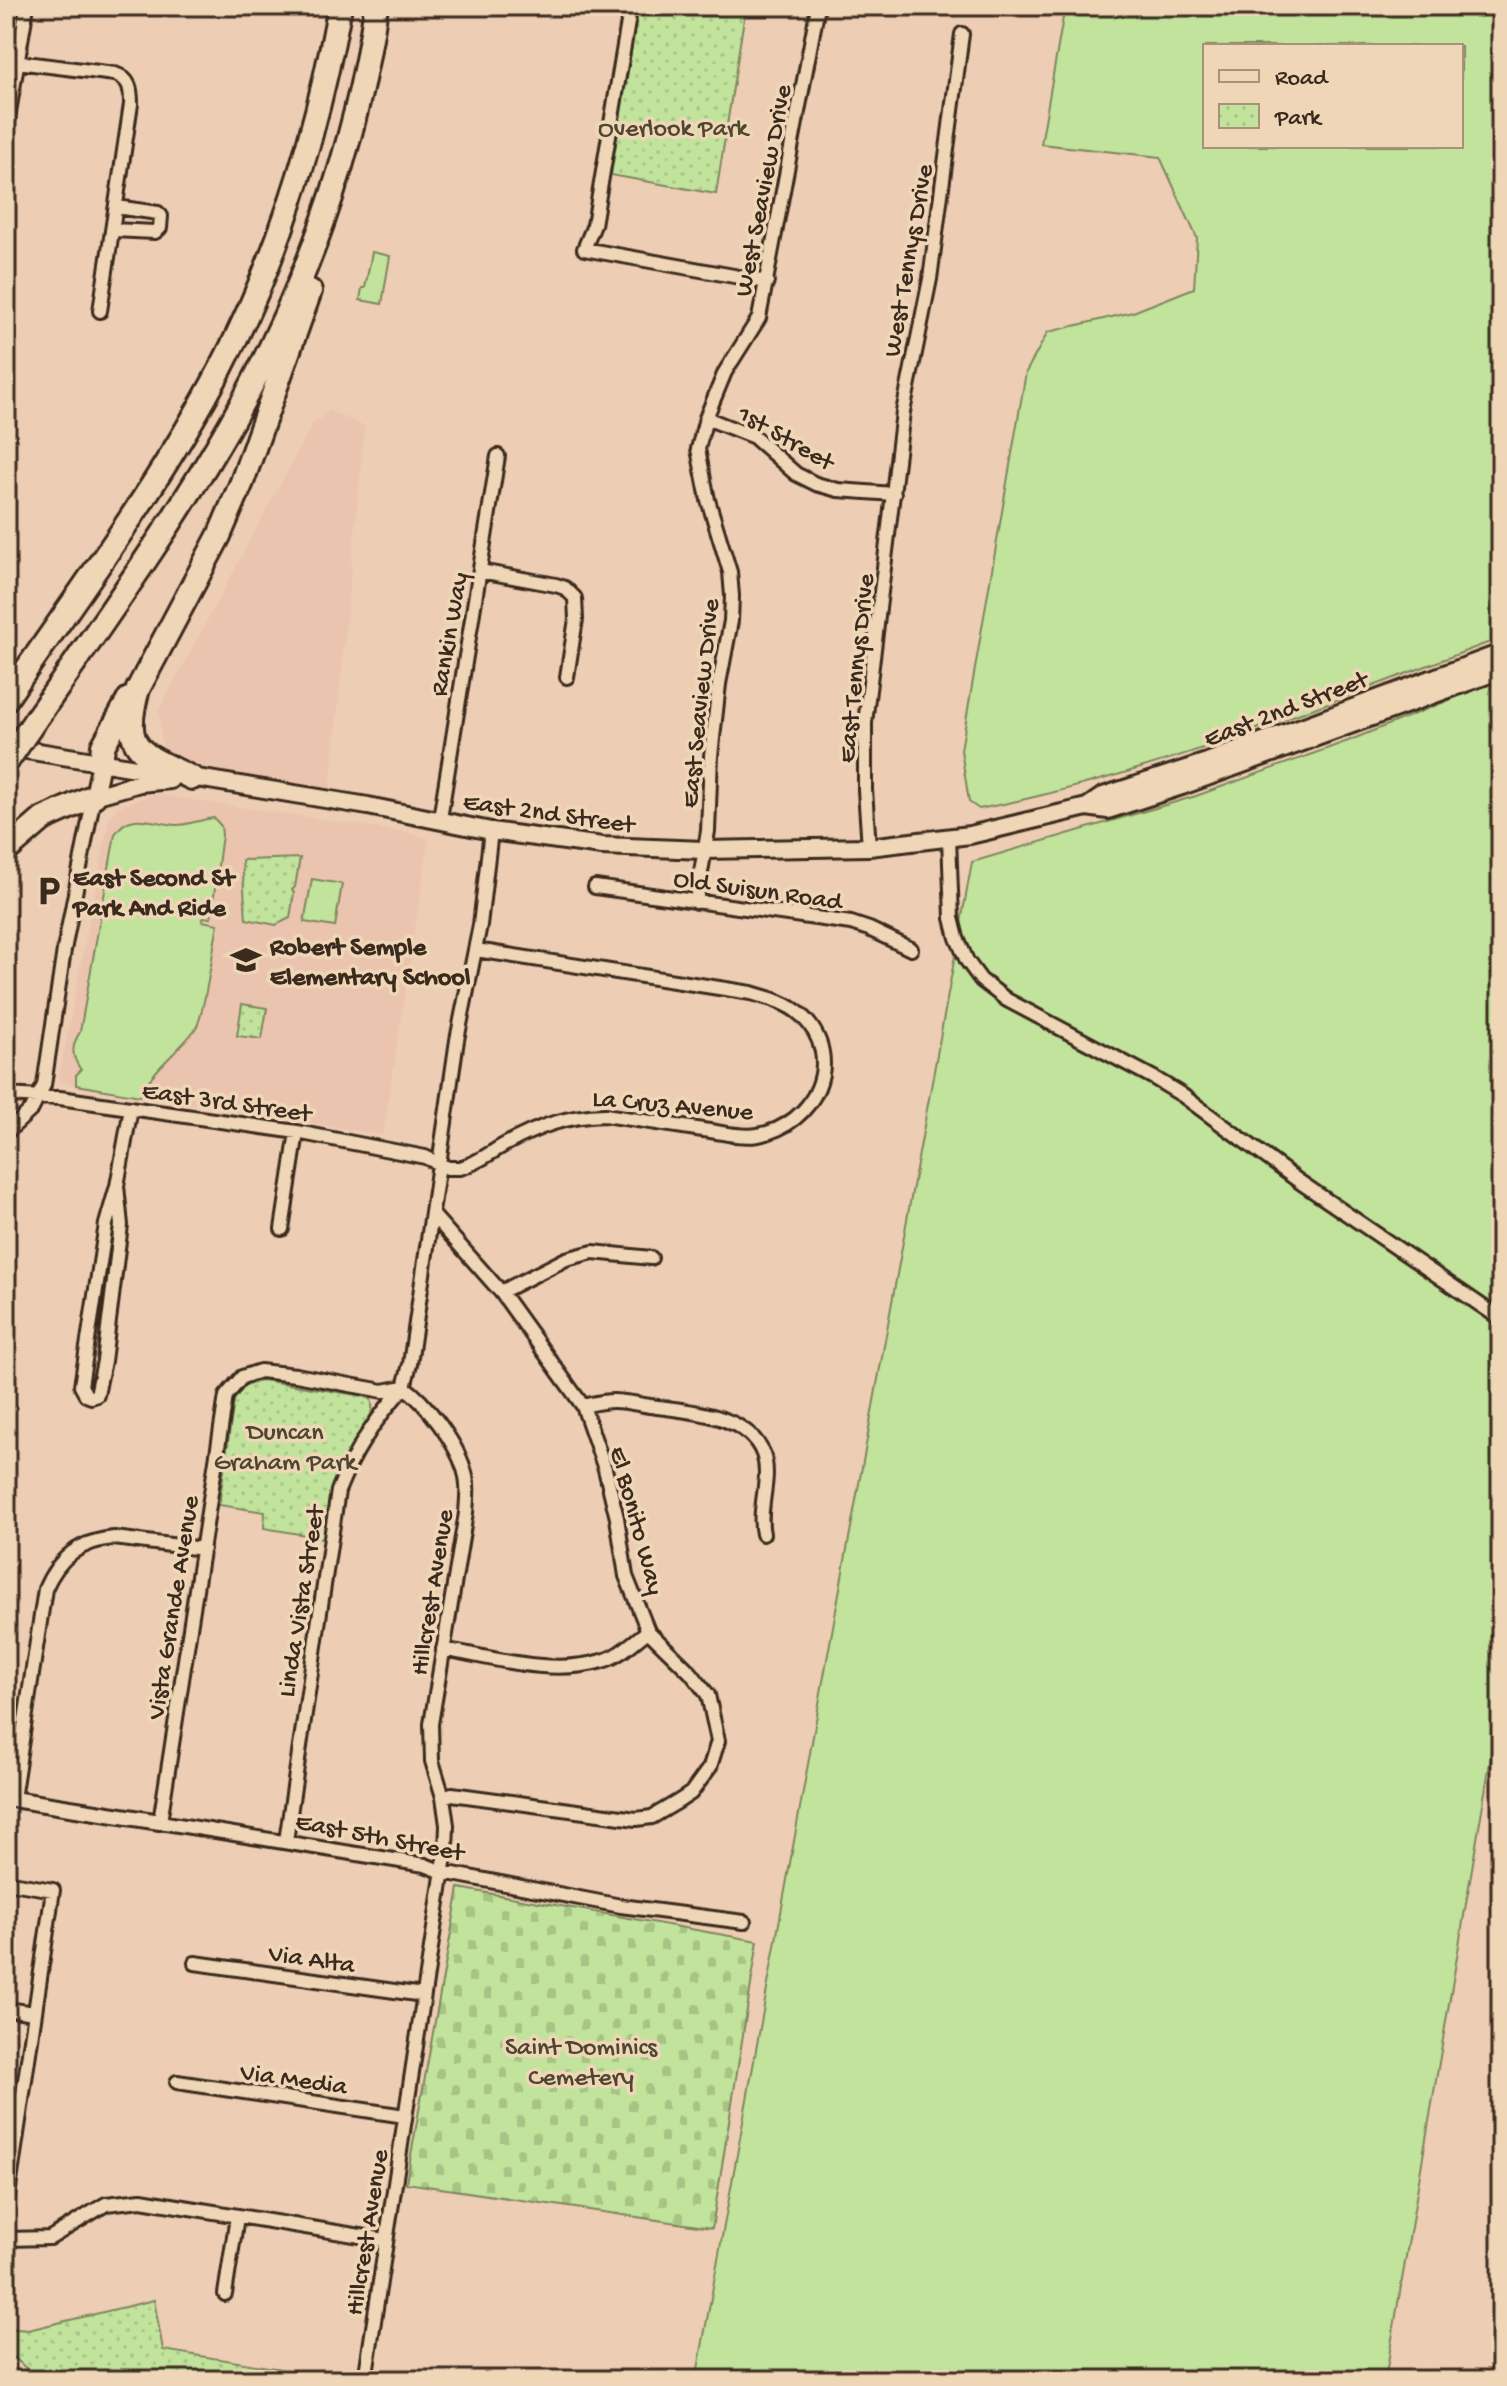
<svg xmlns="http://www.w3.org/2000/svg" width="1507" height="2386" viewBox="0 0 1507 2386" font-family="'Gochi Hand',sans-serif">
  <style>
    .built { fill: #ebc4b0 }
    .grass { fill: #c1e39c; stroke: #7e865d; stroke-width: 2; fill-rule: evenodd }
    .cemetery { fill: url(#cemetery-stones); stroke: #7e865d; stroke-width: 2 }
    .park { fill: url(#park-dots); stroke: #7e865d; stroke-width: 2 }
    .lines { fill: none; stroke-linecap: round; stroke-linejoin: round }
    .minor-casing { stroke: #3b2a1e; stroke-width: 18 }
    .tertiary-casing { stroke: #3b2a1e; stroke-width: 20 }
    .secondary-casing { stroke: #3b2a1e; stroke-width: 22 }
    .motorway-casing { stroke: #3b2a1e; stroke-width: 28 }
    .minor { stroke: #efd6b7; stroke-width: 12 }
    .tertiary { stroke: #efd6b7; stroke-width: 14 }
    .secondary { stroke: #efd6b7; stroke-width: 16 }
    .motorway { stroke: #efd6b7; stroke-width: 22 }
    .motorway-bridge-casing { stroke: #3b2a1e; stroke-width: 28; stroke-linecap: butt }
    .motorway-bridge { stroke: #efd6b7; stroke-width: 22 }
    .labels { text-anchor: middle; stroke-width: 7; stroke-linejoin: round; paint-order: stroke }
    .park-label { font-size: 26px; fill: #4f4631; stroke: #efd6b7 }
    .street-label { font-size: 26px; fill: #3b2a1e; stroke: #efd6b7 }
    .poi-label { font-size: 26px; font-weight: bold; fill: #3b2a1e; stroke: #efd6b7; text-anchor: start }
  </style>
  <defs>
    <pattern id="cemetery-stones" width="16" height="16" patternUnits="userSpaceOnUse" patternTransform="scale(2)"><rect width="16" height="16" fill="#c1e39c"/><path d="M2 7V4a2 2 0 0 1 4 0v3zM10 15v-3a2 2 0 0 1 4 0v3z" fill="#a7c386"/></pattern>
    <pattern id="park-dots" width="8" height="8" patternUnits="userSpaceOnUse" patternTransform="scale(2)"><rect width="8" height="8" fill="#c1e39c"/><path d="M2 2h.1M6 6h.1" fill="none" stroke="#a7c386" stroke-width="1.8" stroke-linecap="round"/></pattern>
  </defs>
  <rect width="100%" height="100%" fill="#edceb4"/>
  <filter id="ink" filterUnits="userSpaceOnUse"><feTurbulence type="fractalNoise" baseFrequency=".0125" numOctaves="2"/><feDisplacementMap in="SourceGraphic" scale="16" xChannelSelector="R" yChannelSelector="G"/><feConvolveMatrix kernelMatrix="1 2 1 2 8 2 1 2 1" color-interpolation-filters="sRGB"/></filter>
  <g filter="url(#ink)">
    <path class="built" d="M330,411L365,426L330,792L168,760L162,745L159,710L313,423Z
      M154,794L405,832L429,839L383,1135L58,1082L109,818L119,806Z"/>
    <path class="grass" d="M1065,6H1501V638C1330,701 1159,774 979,809L969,802L961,750L1026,372L1048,332L1133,312L1194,288L1197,238L1160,157L1041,144ZM1461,46V146H1205V46Z
      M372,252L390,256L382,304L360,300L362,288H365Z
      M1501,679V1698L1385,2380H696L972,862L1196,796L1348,741Z
      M214,818L221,826L222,835L211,918L204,917L202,921L218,924C214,943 204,1017 196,1028C180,1051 150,1071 140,1096L76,1085V1075L81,1070C71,1056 71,1046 80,1032L115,834C130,810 152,823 175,825C187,826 201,819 214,818Z
      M312,879L342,884L335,927L304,922Z"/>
    <path class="cemetery" d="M459,1888L758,1941L712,2228L406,2183Z"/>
    <path class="park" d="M638,6H746L716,194L611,175Z
      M300,858L295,887L292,890L294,893L290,918L276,925L246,919L242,860Z
      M242,1004L267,1008L262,1039L237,1036Z
      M262,1380L363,1396L371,1399C378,1419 353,1443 343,1459C329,1482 328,1512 323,1538L264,1528L265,1512L219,1505L234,1400L245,1386Z
      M154,2300L163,2350L349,2380H39L6,2350V2328L28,2330Z"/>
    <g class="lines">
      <g class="minor-casing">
        <path id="minor" d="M627,6L629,16L594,225L584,249L767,282
          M17,62L115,74C130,79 131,89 131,104L100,311
          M6,130L27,6
          M113,230L155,232L160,228L161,216L158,213L116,207
          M706,418L754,437L796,474L816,484L838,490L894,494
          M480,571L556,585L565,588L575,598L576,619L567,677
          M440,819L498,456
          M949,838L952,918L957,938L967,961L981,980L1007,1000L1154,1078L1182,1095L1300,1182L1501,1319
          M869,847L865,790V723L903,412L930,279L962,34
          M595,887L851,923L869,929L911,949
          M696,902L708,831L711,756L719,684L731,621L732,596L730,572L708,500L698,449L706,418L725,372L759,318L818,6
          M6,1095L60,1098L297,1132L425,1157L448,1168H460C476,1164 490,1153 504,1145C539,1126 566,1116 605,1115C638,1120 670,1125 703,1130C720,1132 740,1138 758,1135C815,1125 847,1058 801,1015C787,1002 768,998 751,993L476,950
          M6,1133L32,1109L44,1085L64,950L94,796
          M117,1186L121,1225L104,1361L97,1395L91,1397L86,1395L81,1386L106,1224L117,1186L131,1108
          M432,1214L501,1292L583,1406L605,1469L617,1518L626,1576L648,1631L691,1673L708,1695L718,1741L710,1767L691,1793L679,1801L652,1817L636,1819L452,1794L443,1797
          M282,1229L297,1132
          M501,1292L566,1259L593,1252L651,1258
          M404,1387L383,1391L296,1375L260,1371L242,1377L226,1396L160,1822L425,1865L443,1872L621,1906L744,1922
          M583,1406C592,1404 603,1401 613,1401C625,1401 638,1404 650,1406C686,1411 748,1413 763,1454C772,1479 757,1508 763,1534
          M443,1649C494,1658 551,1676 602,1661C619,1657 634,1641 648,1631
          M13,1799L45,1589C59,1557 80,1541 114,1538L203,1549
          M286,1841L338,1491C353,1453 377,1417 404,1387
          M6,1882L53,1890L6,2209
          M195,1963L423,1995
          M6,2009L35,2013
          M177,2082L405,2116
          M6,2239L50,2238L106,2204L141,2200L385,2240
          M225,2294L237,2217
          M365,2380L446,1850L447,1825L443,1797L432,1761L431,1724L466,1513C467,1498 469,1483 464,1469C456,1443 426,1402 404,1387L410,1364L457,1040L480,925L491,831"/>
      </g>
      <g class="tertiary-casing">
        <path id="tertiary" d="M6,1798L160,1822"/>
      </g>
      <g class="secondary-casing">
        <path id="secondary" d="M8,747L368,806L491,831L602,846L704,850L869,847L970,835L1087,807L1103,796L1207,762L1501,653
          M94,796L140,783L170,780
          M94,796L101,763
          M1087,807L1108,810L1182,786L1501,670"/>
      </g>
      <g class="motorway-casing">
        <path id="motorway" d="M6,699C80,591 160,484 221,368C280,255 317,131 340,6
          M40,713C106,618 174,523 231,423C303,296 356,151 376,6
          M101,763L103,746L129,699
          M192,778C141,753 120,751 138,689L219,536L242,482L310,291
          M6,851L43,819L94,796"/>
      </g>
      <use href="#minor" class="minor"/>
      <use href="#tertiary" class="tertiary"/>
      <use href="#secondary" class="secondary"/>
      <use href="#motorway" class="motorway"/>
      <g class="motorway-bridge-casing">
        <path id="motorway-bridge" d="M6,763L40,713"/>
      </g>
      <use href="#motorway-bridge" class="motorway-bridge"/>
    </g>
  </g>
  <defs>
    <g id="parking-bare" transform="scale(2.4)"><path d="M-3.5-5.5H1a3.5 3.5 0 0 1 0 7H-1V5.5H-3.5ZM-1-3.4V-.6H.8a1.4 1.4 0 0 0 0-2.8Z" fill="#3b2a1e" stroke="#efd6b7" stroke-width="2.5" paint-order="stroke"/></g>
    <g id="school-bare" transform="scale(2.4)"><path d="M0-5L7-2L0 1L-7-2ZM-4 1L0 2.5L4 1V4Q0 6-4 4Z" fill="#3b2a1e" stroke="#efd6b7" stroke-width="2.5" paint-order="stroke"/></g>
  </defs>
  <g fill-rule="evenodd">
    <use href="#parking-bare" x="49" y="891"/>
    <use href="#school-bare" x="246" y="960"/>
  </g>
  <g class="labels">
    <g class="park-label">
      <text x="673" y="135">Overlook Park</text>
      <text x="285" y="1439">Duncan<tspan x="285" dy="30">Graham Park</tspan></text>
      <text x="581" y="2054">Saint Dominics<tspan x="581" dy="30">Cemetery</tspan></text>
    </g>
    <g class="street-label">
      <text transform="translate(761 190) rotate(-79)" y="9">West Seaview Drive</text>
      <text transform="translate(906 260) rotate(-80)" y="9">West Tennys Drive</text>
      <text transform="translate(787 436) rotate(30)" y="9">1st Street</text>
      <text transform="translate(447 634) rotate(-80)" y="9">Rankin Way</text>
      <text transform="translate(854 668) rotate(-84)" y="9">East Tennys Drive</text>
      <text transform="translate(698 703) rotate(-84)" y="9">East Seaview Drive</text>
      <text transform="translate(1285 707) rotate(-21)" y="9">East 2nd Street</text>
      <text transform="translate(549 811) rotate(8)" y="9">East 2nd Street</text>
      <text transform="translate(758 888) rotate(8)" y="9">Old Suisun Road</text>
      <text transform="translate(227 1100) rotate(8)" y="9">East 3rd Street</text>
      <text transform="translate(673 1103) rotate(5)" y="9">La Cruz Avenue</text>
      <text transform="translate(639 1520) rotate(75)" y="9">El Bonito Way</text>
      <text transform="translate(430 1592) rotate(-81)" y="9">Hillcrest Avenue</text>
      <text transform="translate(299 1601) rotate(-81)" y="9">Linda Vista Street</text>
      <text transform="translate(171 1607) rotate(-81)" y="9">Vista Grande Avenue</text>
      <text transform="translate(380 1835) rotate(11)" y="9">East 5th Street</text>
      <text transform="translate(312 1957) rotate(8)" y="9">Via Alta</text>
      <text transform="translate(294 2077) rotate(8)" y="9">Via Media</text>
      <text transform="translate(365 2232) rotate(-81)" y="9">Hillcrest Avenue</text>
    </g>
    <g class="poi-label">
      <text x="73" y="885">East Second St<tspan x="73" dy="30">Park And Ride</tspan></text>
      <text x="270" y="954">Robert Semple<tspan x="270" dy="30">Elementary School</tspan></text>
    </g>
  </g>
  <rect width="1507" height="2386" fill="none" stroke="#efd6b7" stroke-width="32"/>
  <rect x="16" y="16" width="1475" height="2354" fill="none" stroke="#3b2a1e" stroke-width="3" filter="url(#ink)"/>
  <rect x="1203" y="44" width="260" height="104" fill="#efd6b7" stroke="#a7917a" stroke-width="2"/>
  <rect x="1219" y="70" width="40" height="12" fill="#efd6b7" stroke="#a7917a" stroke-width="2"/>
  <text x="1275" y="84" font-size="24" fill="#3b2a1e">Road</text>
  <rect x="1219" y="104" width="40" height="24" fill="url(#park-dots)" stroke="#a7917a" stroke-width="2"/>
  <text x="1275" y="124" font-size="24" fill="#3b2a1e">Park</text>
</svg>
